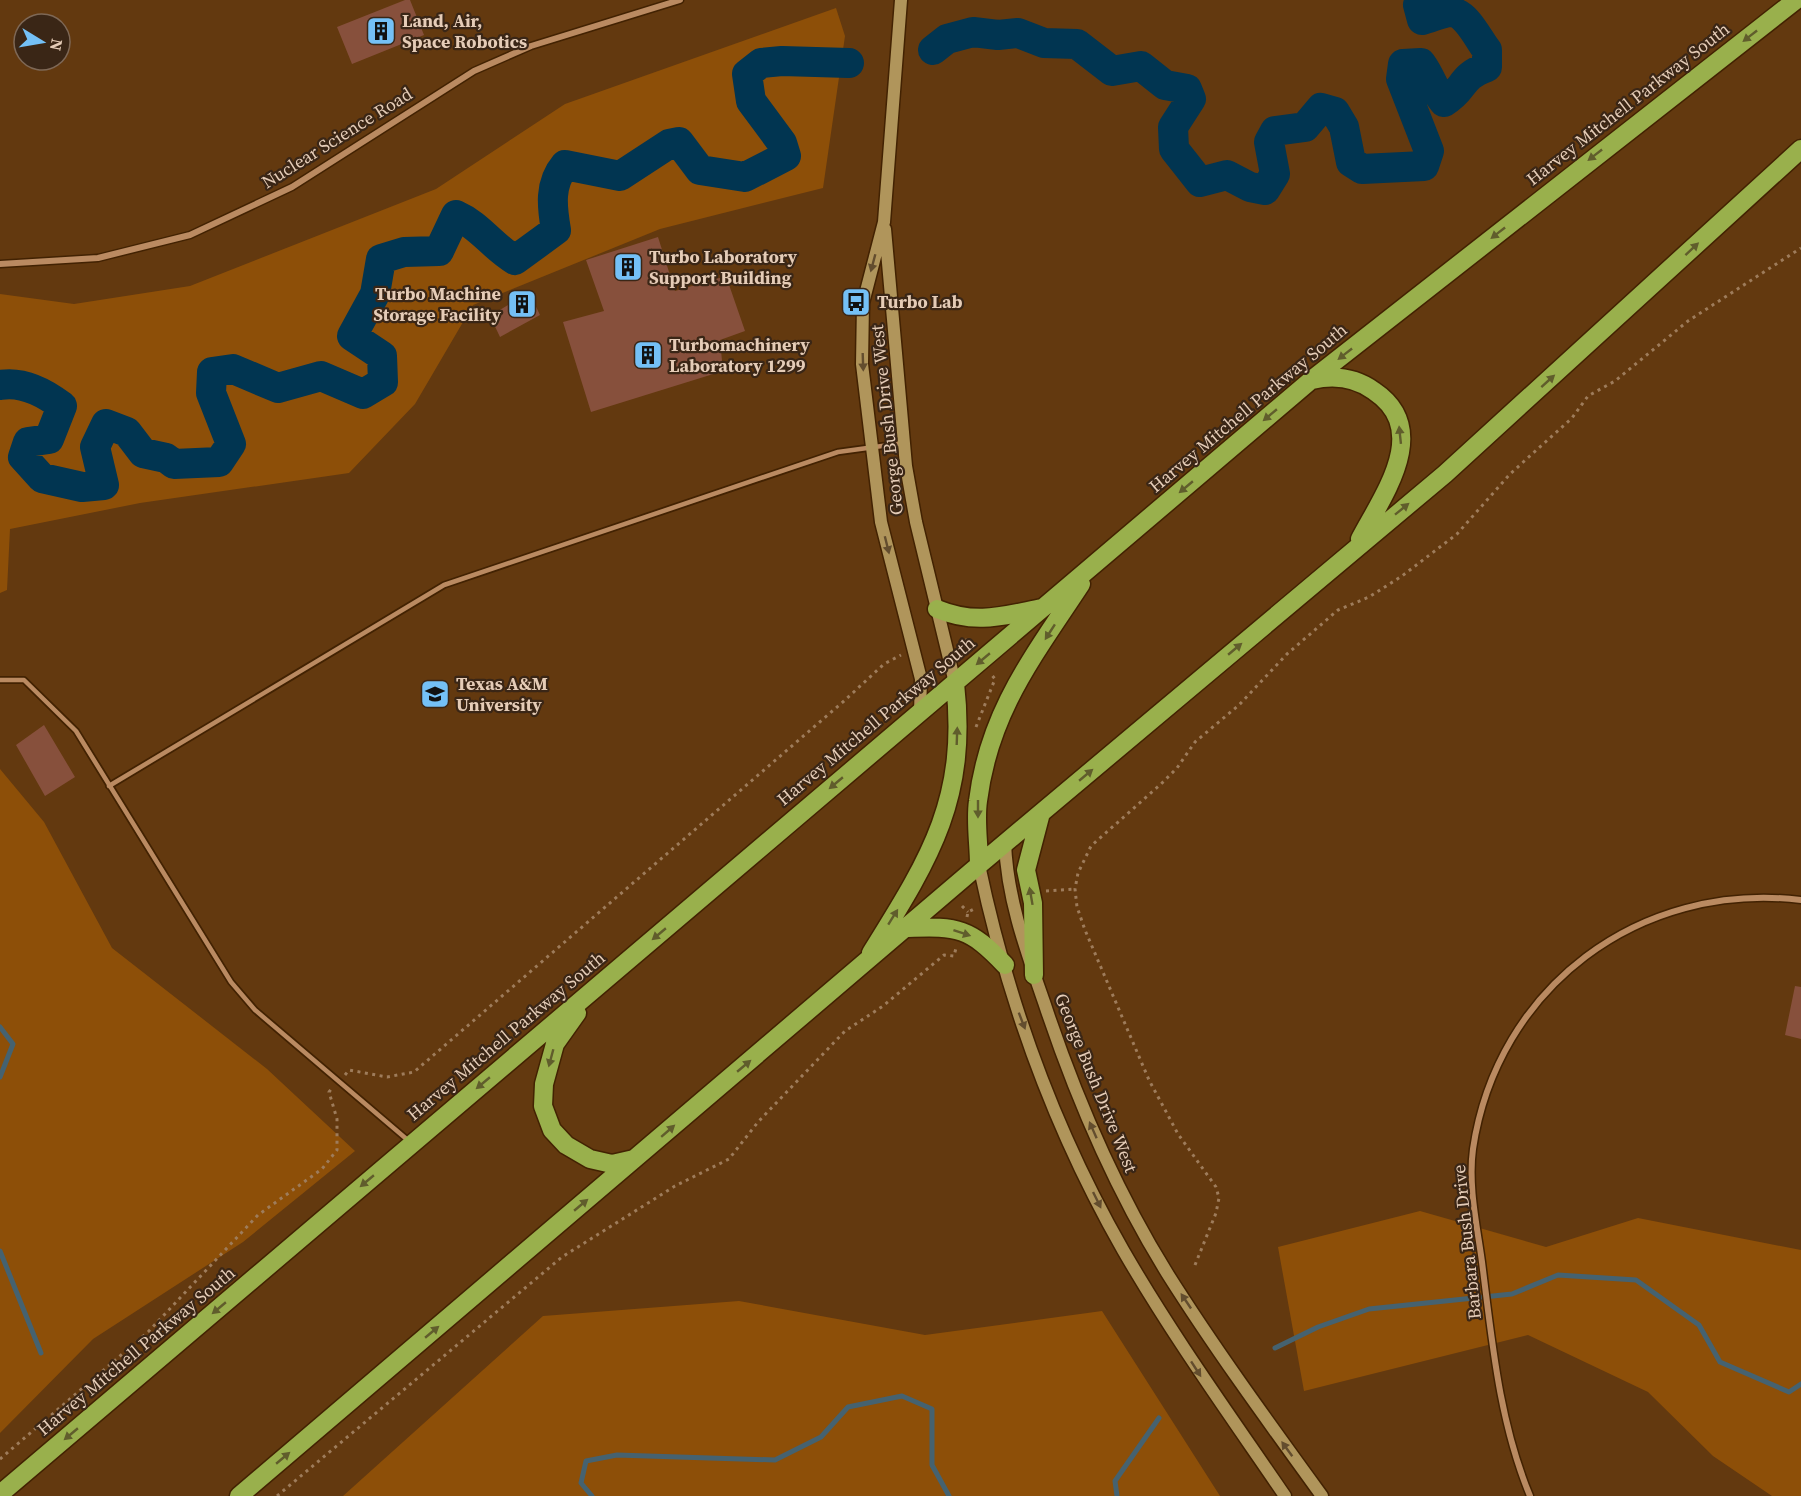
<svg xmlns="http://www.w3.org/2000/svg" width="1801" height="1496" viewBox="0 0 1801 1496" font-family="'Source Serif 4',serif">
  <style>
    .green { fill: #8d4f08 }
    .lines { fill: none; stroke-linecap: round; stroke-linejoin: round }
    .stream { stroke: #456270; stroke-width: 5 }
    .river { stroke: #013551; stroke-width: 30 }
    .building { fill: #87503c }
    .lane-casing { stroke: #422202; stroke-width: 8 }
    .street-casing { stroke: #422202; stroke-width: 9 }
    .secondary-casing { stroke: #422202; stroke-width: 15 }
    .highway-casing { stroke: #422202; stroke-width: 21 }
    .path { stroke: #9e7c5b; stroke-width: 3; stroke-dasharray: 3 4.5; stroke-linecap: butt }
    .lane { stroke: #ba8a61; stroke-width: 4.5 }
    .street { stroke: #ba8a61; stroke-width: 6 }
    .secondary { stroke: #b0955b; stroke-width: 12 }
    .highway { stroke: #99b04c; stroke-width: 18 }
    .oneway { fill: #605d2c }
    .oneway2 { fill: #634d2e }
    .labels { text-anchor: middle; stroke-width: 4.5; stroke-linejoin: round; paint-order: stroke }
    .poi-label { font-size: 18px; font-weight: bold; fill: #e5ccb7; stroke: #3a2616; text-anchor: start }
    .street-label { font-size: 18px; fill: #e5ccb7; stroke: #3a2616 }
  </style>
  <rect width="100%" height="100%" fill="#63390f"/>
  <path class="green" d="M836,8L845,36L823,188L660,229L473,305L415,404L349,473L140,503L10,529L7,590L0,593V294L74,304L190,286L436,189L565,104Z
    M0,769L44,822L112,948L267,1069L355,1151L243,1242L93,1339L0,1433Z
    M1420,1211L1546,1247L1638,1218L1801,1250V1496H1772L1713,1456L1648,1392L1528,1335L1304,1391L1278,1247Z
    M739,1301L925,1335L1102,1311L1220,1496H343L543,1316Z"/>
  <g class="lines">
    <path class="stream" d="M0,1027L13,1044L0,1077
      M0,1251L41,1353
      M1275,1348L1318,1327L1369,1309L1512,1294L1558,1275L1636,1280L1699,1325L1720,1362L1789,1392L1801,1384
      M592,1496L581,1483L586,1461L617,1455L775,1460L821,1437L848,1407L902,1396L932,1409V1465L949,1496
      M1117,1496L1115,1481L1159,1418"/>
    <path class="river" d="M933,50L947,39L973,32L998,35L1018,33L1044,43L1077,44L1112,71L1141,66L1165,85L1187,89L1191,99L1173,127L1174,149L1200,182L1227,175L1250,187L1265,190L1275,174L1269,142L1275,131L1305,127L1321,108L1335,112L1344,127L1351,162L1362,169L1424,166L1429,151L1401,79L1403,64L1421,63C1432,78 1433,89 1444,102C1466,89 1459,77 1487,67V50C1478,39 1467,13 1451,12C1443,12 1431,18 1422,20L1418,5L1422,0
      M0,385C22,381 45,393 62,406L49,439L28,442L23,457L42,478L82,487L104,485L95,447L106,424L127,432L143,453L166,458L174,464L219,462L231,444L211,393L212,372L233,369L278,388L321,376L363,394L383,382L382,356L352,336L375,294L381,259L404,252L439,251L456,215C479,225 493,247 515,260L556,230C552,207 549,184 565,165L620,176L669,144L679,142L700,170L745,177L786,156L782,143L751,101L747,74L761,63L782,61L849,63"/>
  </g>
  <path class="building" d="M405,0H410L424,35L352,64L337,27Z
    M658,237L675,291L726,276L745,331L720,340L723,371L591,412L563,322L604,311L586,260Z
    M529,292L540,315L500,337L490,316Z
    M44,725L75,777L45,796L16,745Z
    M1795,986L1801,987V1039L1785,1035Z"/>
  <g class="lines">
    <g class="lane-casing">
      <path id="lane" d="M0,680H24L76,731L231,982L255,1010L410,1142
        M109,786L444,585L838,452L904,443"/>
    </g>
    <g class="street-casing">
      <path id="street" d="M0,264L98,258L190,235L292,187L474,71L531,46L680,0
        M1530,1496C1499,1421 1492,1341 1482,1262C1477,1225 1468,1186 1473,1149C1497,987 1640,881 1801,900"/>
    </g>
    <g class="secondary-casing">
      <path id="secondary" d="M901,0L884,222L863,303L862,364L881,522L921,679L920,712
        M885,229L906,466L916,522L955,683
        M1005,843C1007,899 1027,953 1045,1005C1076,1098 1115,1189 1167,1273C1215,1349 1269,1423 1322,1496
        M979,865C1007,998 1055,1131 1123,1250C1172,1335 1229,1414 1285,1496"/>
    </g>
    <g class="highway-casing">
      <path id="highway" d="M1312,380C1334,375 1356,378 1374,391C1432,430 1383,495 1360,539
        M937,609C976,625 1002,616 1042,608
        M979,865C979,844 975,821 978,801C989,712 1033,657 1081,584
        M908,928C958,926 970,928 1005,965
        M871,953C930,858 968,799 955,683
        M1034,975L1033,903L1026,870L1041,813
        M577,1013L555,1044L544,1084L543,1106L552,1130L566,1145L590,1159L612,1164L634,1159
        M0,1494L1310,381L1796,0
        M239,1496L979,865L1445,474L1801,149"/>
    </g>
    <path class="path" d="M965,639L972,649
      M976,727L995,679L990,673
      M1046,891L1075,889
      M962,906L968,912
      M967,917L968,912L976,908
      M345,1075L349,1070L387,1077L414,1072L844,701L884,664L901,655
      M1195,1265L1216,1213L1219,1198L1216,1187L1178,1134L1149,1080L1085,930L1077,907L1075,889L1078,873L1091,846L1161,784L1177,768L1195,742L1239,705L1287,654L1338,610L1369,597L1402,576L1457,534L1510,474L1572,418L1588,396L1615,381L1688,321L1801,248
      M0,1459L148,1332L258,1215L322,1169L337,1150V1119L329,1092L332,1088
      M277,1496L562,1257L675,1186L729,1159L758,1122L845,1031L883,1006L944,955L954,956L956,948"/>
    <use href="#lane" class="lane"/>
    <use href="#street" class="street"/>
    <use href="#secondary" class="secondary"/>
    <use href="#highway" class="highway"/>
  </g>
  <defs><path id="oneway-solid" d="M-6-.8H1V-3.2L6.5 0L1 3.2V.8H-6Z" transform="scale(1.5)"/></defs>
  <g class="oneway">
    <use href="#oneway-solid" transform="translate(1750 36) rotate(142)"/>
    <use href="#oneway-solid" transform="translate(1595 155) rotate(142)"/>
    <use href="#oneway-solid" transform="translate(1498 233) rotate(142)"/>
    <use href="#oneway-solid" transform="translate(1692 249) rotate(-43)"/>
    <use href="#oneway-solid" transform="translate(1345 354) rotate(142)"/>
    <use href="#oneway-solid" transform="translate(1548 381) rotate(-42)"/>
    <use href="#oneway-solid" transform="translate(1270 415) rotate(140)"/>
    <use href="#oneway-solid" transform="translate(1400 435) rotate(-96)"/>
    <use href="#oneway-solid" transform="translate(1186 487) rotate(140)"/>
    <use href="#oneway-solid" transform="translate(1402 509) rotate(-39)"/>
    <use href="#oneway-solid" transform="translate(1050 632) rotate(123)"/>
    <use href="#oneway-solid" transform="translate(1235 649) rotate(-40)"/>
    <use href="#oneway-solid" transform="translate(983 659) rotate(140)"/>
    <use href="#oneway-solid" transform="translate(957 736) rotate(-88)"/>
    <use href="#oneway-solid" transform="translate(1086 775) rotate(-40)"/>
    <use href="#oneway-solid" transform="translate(836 783) rotate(140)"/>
    <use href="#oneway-solid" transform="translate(978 809) rotate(90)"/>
    <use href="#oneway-solid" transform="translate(1031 896) rotate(-100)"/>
    <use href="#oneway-solid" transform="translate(893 917) rotate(-58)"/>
    <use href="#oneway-solid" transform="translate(962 933) rotate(18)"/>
    <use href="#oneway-solid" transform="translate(659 934) rotate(140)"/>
    <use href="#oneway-solid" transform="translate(551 1058) rotate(105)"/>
    <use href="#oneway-solid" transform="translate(744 1066) rotate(-40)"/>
    <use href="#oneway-solid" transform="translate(483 1083) rotate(140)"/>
    <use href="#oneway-solid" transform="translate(668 1131) rotate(-41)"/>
    <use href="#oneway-solid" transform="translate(367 1181) rotate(140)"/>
    <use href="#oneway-solid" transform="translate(581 1205) rotate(-40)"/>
    <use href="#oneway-solid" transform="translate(219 1308) rotate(140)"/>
    <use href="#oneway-solid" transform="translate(432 1332) rotate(-40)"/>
    <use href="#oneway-solid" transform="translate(71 1434) rotate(140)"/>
    <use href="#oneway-solid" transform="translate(283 1458) rotate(-40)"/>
  </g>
  <g class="oneway2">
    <use href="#oneway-solid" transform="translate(873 263) rotate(105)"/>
    <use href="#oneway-solid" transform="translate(863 362) rotate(88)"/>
    <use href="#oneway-solid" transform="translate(887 545) rotate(76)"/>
    <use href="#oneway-solid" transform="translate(1022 1021) rotate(69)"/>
    <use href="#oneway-solid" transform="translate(1093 1130) rotate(-114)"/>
    <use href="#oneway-solid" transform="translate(1097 1200) rotate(64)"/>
    <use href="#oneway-solid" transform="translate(1186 1301) rotate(-124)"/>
    <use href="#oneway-solid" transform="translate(1196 1369) rotate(57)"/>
    <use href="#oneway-solid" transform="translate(1287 1449) rotate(-126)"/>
  </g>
  <defs>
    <g id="building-square" transform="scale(1.5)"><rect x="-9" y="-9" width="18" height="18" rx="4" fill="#74c0f6" stroke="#3a2616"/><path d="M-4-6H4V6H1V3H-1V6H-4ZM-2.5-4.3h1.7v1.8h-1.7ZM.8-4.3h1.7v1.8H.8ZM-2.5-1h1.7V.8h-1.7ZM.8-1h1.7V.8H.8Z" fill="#111"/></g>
    <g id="bus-square" transform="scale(1.5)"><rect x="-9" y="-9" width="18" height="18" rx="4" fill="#74c0f6" stroke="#3a2616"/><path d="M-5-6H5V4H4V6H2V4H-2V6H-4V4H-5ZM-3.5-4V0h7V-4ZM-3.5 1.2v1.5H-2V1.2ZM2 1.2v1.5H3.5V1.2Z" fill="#111"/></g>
    <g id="university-square" transform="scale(1.5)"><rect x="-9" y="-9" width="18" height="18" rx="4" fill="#74c0f6" stroke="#3a2616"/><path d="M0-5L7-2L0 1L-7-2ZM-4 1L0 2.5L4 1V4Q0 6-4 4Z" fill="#111"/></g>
  </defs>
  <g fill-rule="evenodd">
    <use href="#building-square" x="381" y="31"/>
    <use href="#building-square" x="628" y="267"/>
    <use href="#bus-square" x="856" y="302"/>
    <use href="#building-square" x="522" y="304"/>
    <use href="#building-square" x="648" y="355"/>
    <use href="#university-square" x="435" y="694"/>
  </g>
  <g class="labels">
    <g class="poi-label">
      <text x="402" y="27">Land, Air,<tspan x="402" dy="21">Space Robotics</tspan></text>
      <text x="649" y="263">Turbo Laboratory<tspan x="649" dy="21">Support Building</tspan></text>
      <text x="501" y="300" text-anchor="end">Turbo Machine<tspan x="501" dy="21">Storage Facility</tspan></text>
      <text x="877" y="308">Turbo Lab</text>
      <text x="669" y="351">Turbomachinery<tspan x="669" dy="21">Laboratory 1299</tspan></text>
      <text x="456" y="690">Texas A&amp;M<tspan x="456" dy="21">University</tspan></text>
    </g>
    <g class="street-label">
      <text transform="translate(1628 104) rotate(-38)" y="6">Harvey Mitchell Parkway South</text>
      <text transform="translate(337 138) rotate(-32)" y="6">Nuclear Science Road</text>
      <text transform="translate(1248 408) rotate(-40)" y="6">Harvey Mitchell Parkway South</text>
      <text transform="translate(887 420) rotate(-96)" y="6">George Bush Drive West</text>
      <text transform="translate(876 721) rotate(-40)" y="6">Harvey Mitchell Parkway South</text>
      <text transform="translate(506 1036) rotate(-40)" y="6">Harvey Mitchell Parkway South</text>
      <text transform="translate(1096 1083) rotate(68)" y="6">George Bush Drive West</text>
      <text transform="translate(1467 1242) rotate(-96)" y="6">Barbara Bush Drive</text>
      <text transform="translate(136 1351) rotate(-40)" y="6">Harvey Mitchell Parkway South</text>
    </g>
  </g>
  <g transform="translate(42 42) rotate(101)"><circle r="28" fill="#3a2616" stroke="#7e6856" stroke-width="1.5"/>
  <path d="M0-4.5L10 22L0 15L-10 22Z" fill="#74c0f6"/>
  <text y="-9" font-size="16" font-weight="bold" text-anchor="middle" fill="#e5ccb7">N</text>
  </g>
</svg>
